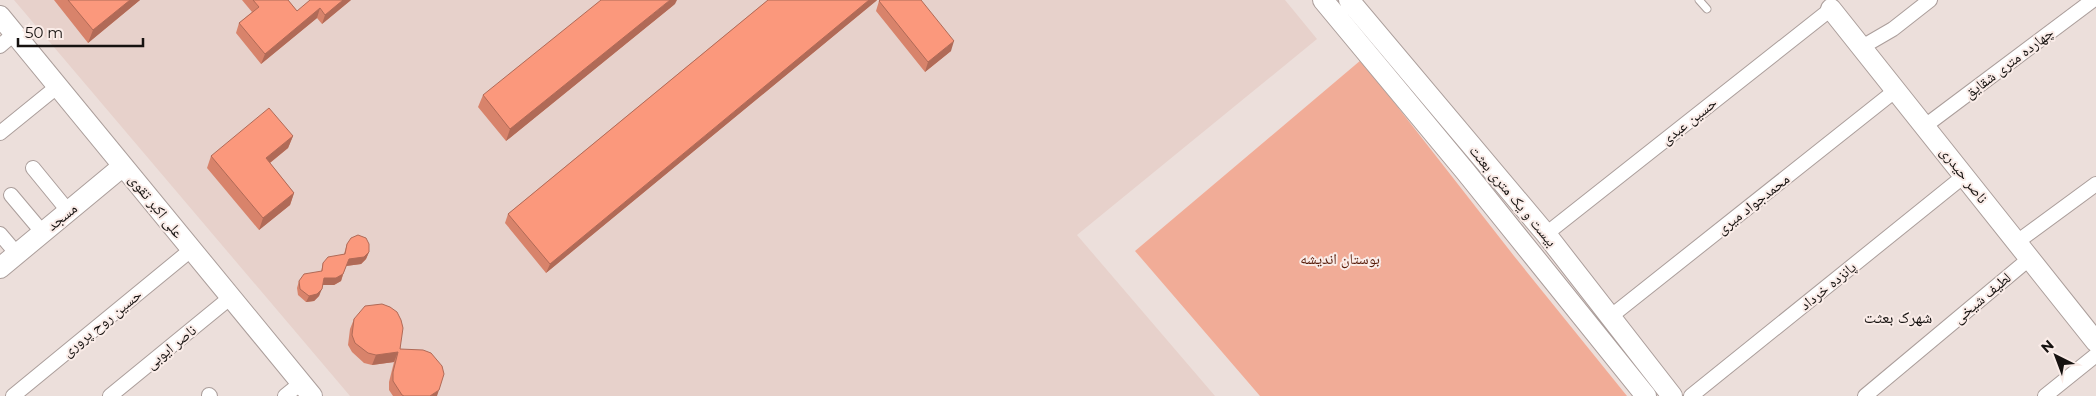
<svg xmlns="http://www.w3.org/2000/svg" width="2096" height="396" viewBox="0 0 2096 396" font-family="Montserrat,'Noto Naskh Arabic',sans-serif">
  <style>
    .built { fill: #e7d1cb }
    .green { fill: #f1ac97 }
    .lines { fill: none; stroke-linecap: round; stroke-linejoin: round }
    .lane-casing { stroke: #ab9e9b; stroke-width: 9 }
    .street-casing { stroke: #ab9e9b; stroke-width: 16 }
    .secondary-casing { stroke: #ab9e9b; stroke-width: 22 }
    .lane { stroke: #fff; stroke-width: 7 }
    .street { stroke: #fff; stroke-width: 14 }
    .secondary { stroke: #fff; stroke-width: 20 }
    .wall { fill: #d8836b }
    .shaded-wall { fill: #b06a57 }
    .building { fill: #fb987c; stroke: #b06a57 }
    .labels { text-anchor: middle; stroke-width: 4; stroke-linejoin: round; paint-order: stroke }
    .street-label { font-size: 15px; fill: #161210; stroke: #faece8 }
    .park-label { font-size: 15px; fill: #571b08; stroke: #faece8 }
    .neighbourhood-label { font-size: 16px; fill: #161210; stroke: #faece8 }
  </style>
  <rect width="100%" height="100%" fill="#ecdfdb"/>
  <path class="built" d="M14,0H1285L1317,39L1077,235L1215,396H350Z"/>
  <path class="green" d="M1361,60L1514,256L1627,396H1260L1135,251Z"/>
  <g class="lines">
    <g class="lane-casing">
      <path id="lane" d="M1699,0L1707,9"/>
    </g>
    <g class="street-casing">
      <path id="street" d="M0,46L14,34
        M1862,47L1893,29L1930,0
        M1925,126L2093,0
        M0,133L58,86
        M33,168L69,212
        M11,195L43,233
        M0,234L17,254
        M1546,234L1831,9
        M2017,242L2096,184
        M1610,317L1896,90
        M209,395L210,396
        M13,396L192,249
        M110,396L231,297
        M285,396L301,383
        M1691,396L1964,176
        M1865,396L2029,259
        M2045,396L2096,355"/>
    </g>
    <g class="secondary-casing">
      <path id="secondary" d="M1323,0L1465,171L1646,396
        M1349,0L1546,234L1672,396
        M1831,9L2096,342
        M0,16L312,396
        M0,268L123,166"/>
    </g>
    <use href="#lane" class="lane"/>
    <use href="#street" class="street"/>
    <use href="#secondary" class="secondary"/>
  </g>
  <path class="wall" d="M54,0H140L88,43Z
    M242,0H288L297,11L351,0L322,24L317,18L261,64L236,33L239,23L252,12Z
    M768,0H877L876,1L546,273L505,223L508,214Z
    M879,1L951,51L925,72L876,11Z
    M675,4L506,141L478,107L483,95Z
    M293,136L288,148L270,163L294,193L290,205L259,230L207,168L211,156Z
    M347,244L369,252L366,259L361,264L346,266L341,281L334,285H322L319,296L314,301L306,302L298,295L297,288L299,281L321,272L323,263L344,254Z
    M354,319L400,349L437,396H393L389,390V382L394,362L372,365L364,363L352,352L348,345L350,329Z"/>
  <path class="shaded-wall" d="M130,0H140L88,43L93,30Z
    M343,0H351L322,24L325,15Z
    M670,0H677L675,4L506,141L510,129Z
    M869,0H877L876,1L546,273L550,264Z
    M320,8L317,18L261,64L265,54Z
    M954,41L951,51L925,72L928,62Z
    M293,136L288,148L261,170L266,158Z
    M294,193L290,205L259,230L263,218Z
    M369,252L366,259L361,264L346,266L349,259Z
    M343,274L341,281L334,285H322L324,278Z
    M322,289L319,296L314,301L306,302L309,296Z
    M398,352L394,362L372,365L376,355Z
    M439,390L437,396H430Z"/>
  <path class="building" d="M68,0H130L93,30Z
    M253,0H288L297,11L310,0H343L325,15L320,8L265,54L239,23L259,7Z
    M601,0H670L510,129L483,95Z
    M768,0H869L550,264L508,214Z
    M880,0H921L954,41L928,62L879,1Z
    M269,108L293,136L266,158L294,193L263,218L211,156Z
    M358,235L366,238L369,244V252L364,257L349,259L343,274L336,278H324L322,289L317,294L309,296L300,289L299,281L304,274L322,271L323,263L328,257L345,254L347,244L351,238Z
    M382,304L390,307L397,312L401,320L403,328L400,349L423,350L431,353L442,366L444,374L439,390L430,396H404L402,395L393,381V372L398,352L376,355L368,353L355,343L352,335L354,319L365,306Z"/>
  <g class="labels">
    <g class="street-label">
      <text transform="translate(2009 63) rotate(-37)" y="5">چهارده متری شقایق</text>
      <text transform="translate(1689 121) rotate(-38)" y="5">حسین عبدی</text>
      <text transform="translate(1964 175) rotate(52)" y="5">ناصر حیدری</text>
      <text transform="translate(1513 196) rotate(50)" y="5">بیست و یک متری بعثت</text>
      <text transform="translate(1753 204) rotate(-38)" y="5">محمدجواد میری</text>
      <text transform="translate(156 206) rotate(51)" y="5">علی اکبر تقوی</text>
      <text transform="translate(62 217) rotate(-39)" y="5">مسجد</text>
      <text transform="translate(1828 286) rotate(-39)" y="5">پانزده خرداد</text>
      <text transform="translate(1982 298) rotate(-40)" y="5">لطیف شیخی</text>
      <text transform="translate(102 323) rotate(-39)" y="5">حسین روح پروری</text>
      <text transform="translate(171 347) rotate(-39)" y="5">ناصر ایوبی</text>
    </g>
    <g class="park-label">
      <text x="1340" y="264">بوستان اندیشه</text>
    </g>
    <g class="neighbourhood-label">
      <text x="1898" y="323">شهرک بعثت</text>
    </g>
  </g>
  <g transform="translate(2056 356) rotate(318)" stroke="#faece8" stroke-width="4" paint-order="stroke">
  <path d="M0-4L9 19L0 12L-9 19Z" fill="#161210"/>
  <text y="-8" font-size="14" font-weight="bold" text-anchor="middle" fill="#161210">N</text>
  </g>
  <path d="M18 38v8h125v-8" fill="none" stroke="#161210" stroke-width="2.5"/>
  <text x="25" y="38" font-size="15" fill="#161210" stroke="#faece8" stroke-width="4" paint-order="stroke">50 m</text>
</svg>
